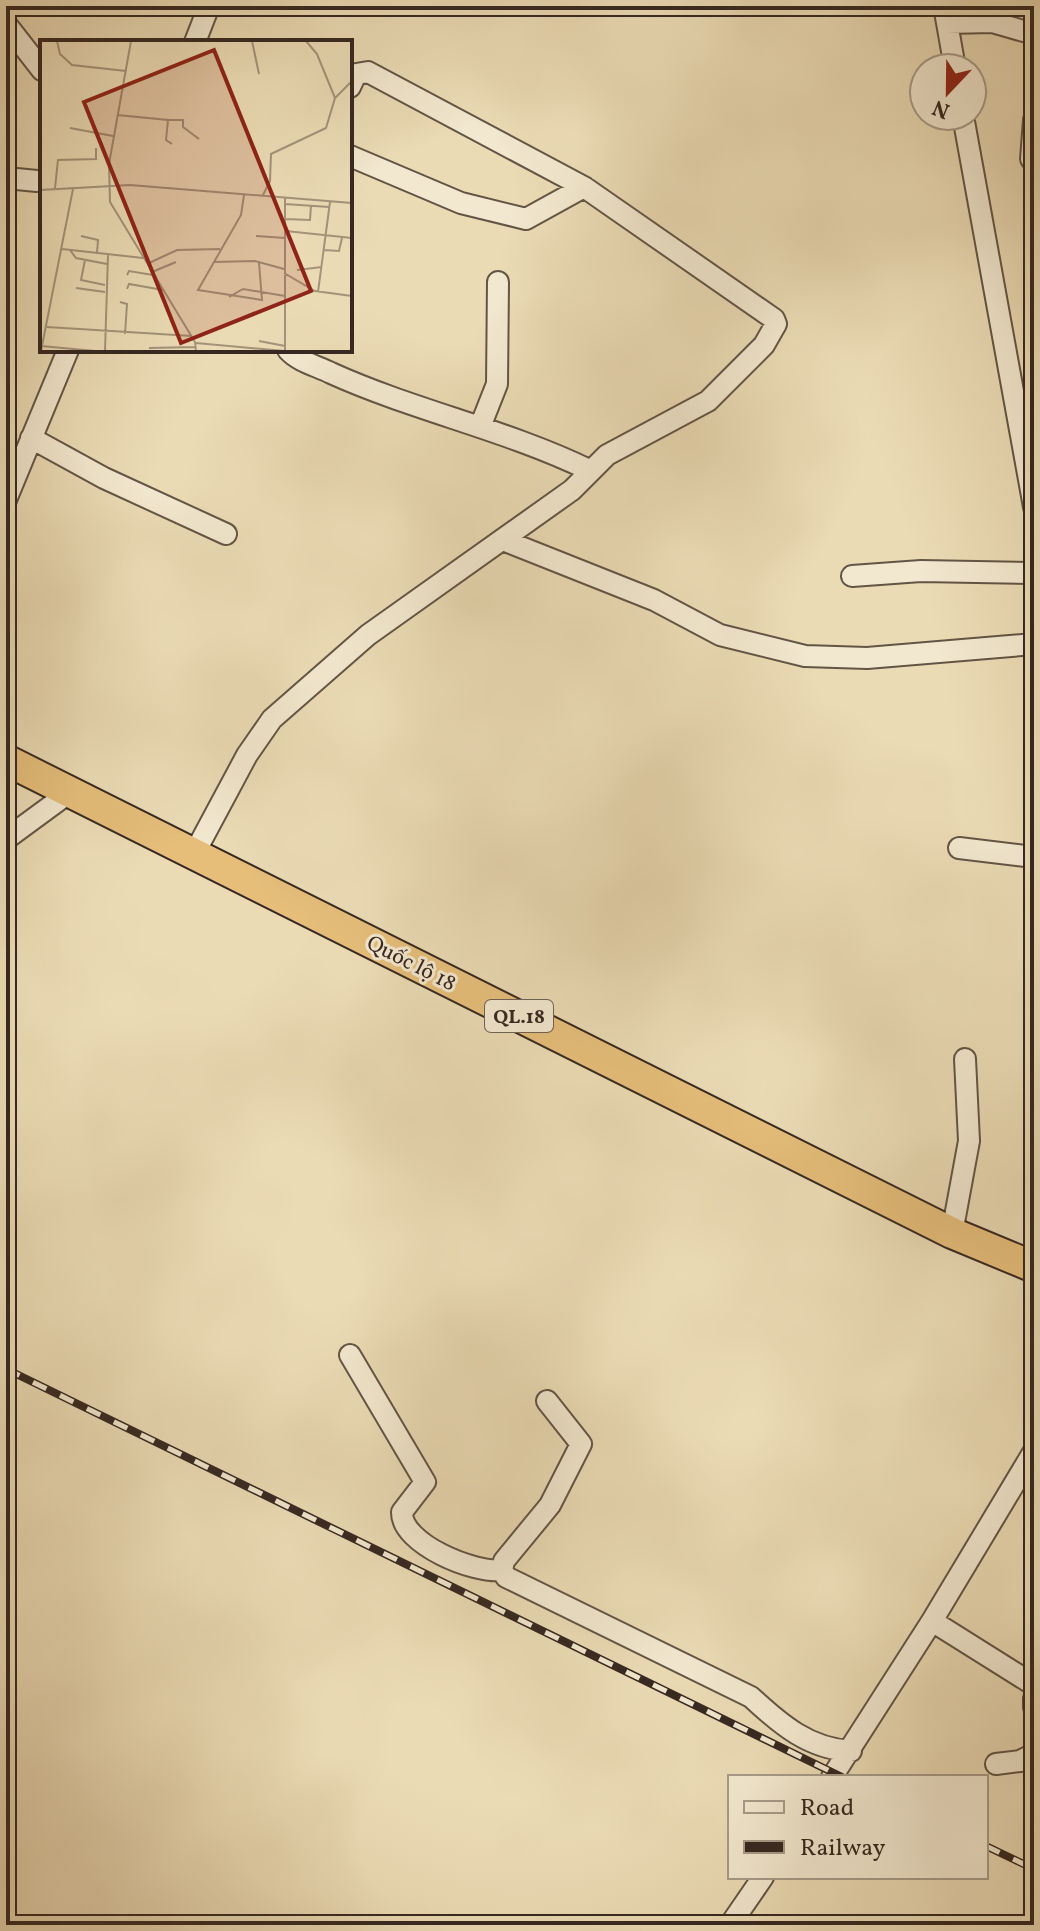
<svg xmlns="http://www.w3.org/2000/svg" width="1040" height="1931" viewBox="0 0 1040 1931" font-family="Vollkorn,serif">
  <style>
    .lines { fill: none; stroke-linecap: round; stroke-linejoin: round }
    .minor-casing { stroke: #635546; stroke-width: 24 }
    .highway-casing { stroke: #362821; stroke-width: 34 }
    .minor { stroke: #f2e8cf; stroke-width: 20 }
    .highway { stroke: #e6be7a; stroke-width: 30 }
    .rail-casing { stroke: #362821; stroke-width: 8 }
    .rail { stroke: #f2e8cf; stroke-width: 5; stroke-dasharray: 15; stroke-linecap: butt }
    .labels { text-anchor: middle; stroke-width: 6; stroke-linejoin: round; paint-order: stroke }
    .shield { fill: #f2e8cf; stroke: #6e6255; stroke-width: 2 }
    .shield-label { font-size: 20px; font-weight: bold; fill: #362821 }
    .street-label { font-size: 22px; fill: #362821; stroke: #f2e8cf }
    .inset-road { fill: none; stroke: #a3937a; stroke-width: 2 }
    .view { fill: #8f2418; fill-opacity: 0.15; stroke: #8f2418; stroke-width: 4 }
    .inset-edge { fill: none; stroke: #362821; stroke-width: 4 }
  </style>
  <rect width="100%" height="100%" fill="#ebdbb5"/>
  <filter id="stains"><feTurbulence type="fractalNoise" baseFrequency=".0025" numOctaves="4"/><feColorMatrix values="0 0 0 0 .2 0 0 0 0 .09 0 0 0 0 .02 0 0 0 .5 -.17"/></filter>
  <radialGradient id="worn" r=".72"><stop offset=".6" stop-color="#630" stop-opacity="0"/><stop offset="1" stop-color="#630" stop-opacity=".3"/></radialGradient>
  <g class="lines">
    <g class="minor-casing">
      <path id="minor" d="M944,6L955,68
        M947,23L992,22L1034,34
        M6,24L42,70
        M195,42L209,6
        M963,116L1034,507
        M350,156L461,203L526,219L584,187
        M1031,159L1034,120
        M6,178L37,181
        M288,350C299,362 317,366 331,373C415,411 507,430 589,470
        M480,427L497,384L498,282
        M31,438L104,478L226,534
        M6,500L68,350
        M503,540L654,600L720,635L805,656L867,658L1034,644
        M852,576L921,571L1034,573
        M6,839L70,792
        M959,848L1034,857
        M194,854L247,755L272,719L368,635L572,490L607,455L708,401L764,345L776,324L774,319L584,187L368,72L356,74L350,87
        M952,1233L969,1141L965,1059
        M350,1355L425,1482L402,1512C401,1544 475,1574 502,1570
        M547,1401L581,1444L550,1505L504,1561L502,1570L506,1577L751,1697C780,1724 809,1749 851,1751
        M932,1621L1034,1685
        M1034,1699V1707
        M996,1764L1020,1761L1034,1754
        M832,1777L932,1621L1034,1451
        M730,1925L763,1877"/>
    </g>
    <g class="highway-casing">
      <path id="highway" d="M6,760L952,1233L1034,1267"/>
    </g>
    <use href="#minor" class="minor"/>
    <use href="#highway" class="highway"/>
    <g class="rail-casing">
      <path id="rail" d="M6,1369L842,1777
        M986,1846L1034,1869"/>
    </g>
    <use href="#rail" class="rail"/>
  </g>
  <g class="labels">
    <rect class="shield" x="485" y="1000" width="68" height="32" rx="6"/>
    <g class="shield-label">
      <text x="519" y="1023">QL.18</text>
    </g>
    <g class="street-label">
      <text transform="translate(412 962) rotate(27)" y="8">Quốc lộ 18</text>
    </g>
  </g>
  <g transform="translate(40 40)">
    <rect width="312" height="312" fill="#ebdbb5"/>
    <path class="inset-road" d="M17,1L20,14L32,25L86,31M91,1L69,124L70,162L155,302L156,311M212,1L219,34M266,1L277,14L295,58M77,75L128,80L126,100L132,104M129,80H143V87L159,99M30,88L73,96M15,148L18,120L56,119V108M0,150L90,145L312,163M204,155L201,175L158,250L222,260L219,223M223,155L230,141L231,114L286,88L295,58L312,41M245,158V311M245,164L289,167M245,179L270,180L271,166M246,191L312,198M41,196L58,200L57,213M216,196L245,198M22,209L103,218M30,210L36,218L67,224M284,210L299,211L302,198M45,220L41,240L65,245M174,222L215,221L244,229M107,224L137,210L180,209M257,230L282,227M112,232L136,222M244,233L275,251L312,256M87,235L89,231L113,235M36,248L65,252M87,249L89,244L123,250M278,252L290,162M189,257L203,249L245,256M80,262L87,264L85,294M7,287L152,296M219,301L245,306M156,303L245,311M1,306L55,311M109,308L155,307M1,311L33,149M65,311L68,215"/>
    <path class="view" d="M174,10L271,251L141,303L44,62Z"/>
    <rect width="312" height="312" class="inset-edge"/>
  </g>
  <rect width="1040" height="1931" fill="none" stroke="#ebdbb5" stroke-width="32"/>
  <rect x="8" y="8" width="1024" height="1915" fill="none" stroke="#362821" stroke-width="4"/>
  <rect x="16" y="16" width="1008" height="1899" fill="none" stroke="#362821" stroke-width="2"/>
  <rect x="728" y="1775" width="260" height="104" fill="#f2e8cf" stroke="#a79b89" stroke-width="2"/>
  <rect x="744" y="1801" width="40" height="12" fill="#f2e8cf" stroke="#a79b89" stroke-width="2"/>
  <text x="800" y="1815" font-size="24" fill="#362821">Road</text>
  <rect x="744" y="1841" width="40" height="12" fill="#362821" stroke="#a79b89" stroke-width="2"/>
  <text x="800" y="1855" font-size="24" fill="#362821">Railway</text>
  <g transform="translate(948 92) rotate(202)"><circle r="38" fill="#f2e8cf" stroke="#a79b89" stroke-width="2"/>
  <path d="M0-6L14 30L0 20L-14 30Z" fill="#8f2418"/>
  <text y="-12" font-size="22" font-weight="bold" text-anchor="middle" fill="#362821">N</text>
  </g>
  <rect width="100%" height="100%" filter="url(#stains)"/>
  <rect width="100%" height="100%" fill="url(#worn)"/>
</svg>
